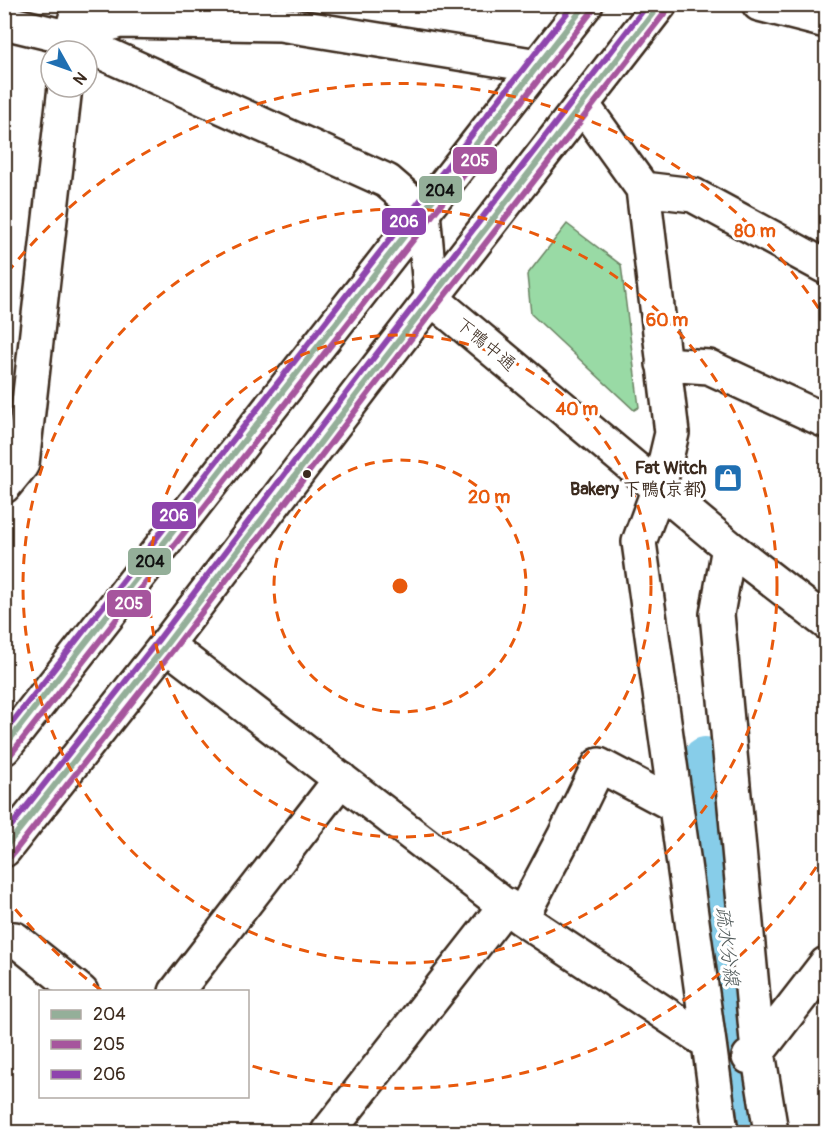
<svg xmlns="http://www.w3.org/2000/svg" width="831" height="1137" viewBox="0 0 831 1137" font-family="Pangolin,'Klee One',sans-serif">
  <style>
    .green { fill: #99daa5; stroke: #6a8262; stroke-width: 1.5 }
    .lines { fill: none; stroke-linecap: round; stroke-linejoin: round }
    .canal { stroke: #87cde9; stroke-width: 44 }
    .minor-casing { stroke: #3b2a1e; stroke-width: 38 }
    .highway-casing { stroke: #3b2a1e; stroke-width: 38 }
    .minor { stroke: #fff; stroke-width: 33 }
    .highway { stroke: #fff; stroke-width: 33 }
    .bus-1-casing { stroke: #fff; stroke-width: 10 }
    .bus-2-casing { stroke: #fff; stroke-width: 10 }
    .bus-3-casing { stroke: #fff; stroke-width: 10 }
    .bus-1 { stroke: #94af99; stroke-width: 6 }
    .bus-2 { stroke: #a6559d; stroke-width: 6 }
    .bus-3 { stroke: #8e44ad; stroke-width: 6 }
    .ring { fill: none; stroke: #e8590c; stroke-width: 3; stroke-dasharray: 10 8 }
    .bus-dot { fill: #3b2a1e; stroke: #fff; stroke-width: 2 }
    .labels { text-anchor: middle; stroke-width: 6; stroke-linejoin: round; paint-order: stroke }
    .street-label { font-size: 18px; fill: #3b2a1e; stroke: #fff }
    .poi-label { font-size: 18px; font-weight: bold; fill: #3b2a1e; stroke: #fff; text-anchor: end }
    .water-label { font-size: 20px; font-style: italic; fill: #525b5b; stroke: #fff }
    .centre { fill: #e8590c; stroke: #fff; stroke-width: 3 }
    .ring-label { font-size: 18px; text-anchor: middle; font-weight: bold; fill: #e8590c; stroke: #fff; stroke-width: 6; stroke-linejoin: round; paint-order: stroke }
    .line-badge { stroke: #fff; stroke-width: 2 }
    .badge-label { font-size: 16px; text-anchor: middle; font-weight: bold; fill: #fff }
    .pale-badge-label { font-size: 16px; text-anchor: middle; font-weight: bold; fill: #111 }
  </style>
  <rect width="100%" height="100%" fill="#fff"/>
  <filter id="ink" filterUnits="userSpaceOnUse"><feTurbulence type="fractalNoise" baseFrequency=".0167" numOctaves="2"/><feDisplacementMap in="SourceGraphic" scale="12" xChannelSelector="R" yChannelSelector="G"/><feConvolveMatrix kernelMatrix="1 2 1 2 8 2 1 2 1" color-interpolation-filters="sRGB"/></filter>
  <g filter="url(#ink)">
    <path class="green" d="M567,224L621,265L639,407L634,410L531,314L527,275Z"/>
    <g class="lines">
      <path class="canal" d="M705,759L728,932L752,1132"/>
      <g class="minor-casing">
        <path id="minor" d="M759,4L826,21
          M4,22L70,38L387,181L423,212L431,298L729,547L826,622
          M70,38L119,21L280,24L538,66
          M69,51L70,38L80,4
          M582,104L643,189L672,433L659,488L639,542L709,1043L721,1132
          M643,189L693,195L826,267
          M663,364L709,367L826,421
          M4,486L22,464L65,87
          M729,547L717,614L758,1052L771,1132
          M166,645L521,918L709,1043
          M521,918L564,837L599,765L676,806
          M15,939L81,992
          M176,992L341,779
          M749,1057L758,1052L826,964
          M328,1132L506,905"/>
      </g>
      <g class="highway-casing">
        <path id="highway" d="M4,748L586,4
          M4,850L166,645L365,384L660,4"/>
      </g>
      <use href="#minor" class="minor"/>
      <use href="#highway" class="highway"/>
      <g class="bus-1-casing">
        <path id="bus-1" d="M4,747L586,4
          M4,849L166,645L365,384L660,4"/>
      </g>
      <g class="bus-2-casing">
        <path id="bus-2" d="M11,754L593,10
          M11,856L173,650L372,389L667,10"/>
      </g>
      <g class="bus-3-casing">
        <path id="bus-3" d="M4,733L574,4
          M4,835L159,639L358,378L648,4"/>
      </g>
      <use href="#bus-1" class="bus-1"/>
      <use href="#bus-2" class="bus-2"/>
      <use href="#bus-3" class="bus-3"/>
    </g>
  </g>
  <g class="ring">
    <circle cx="400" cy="586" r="126"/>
    <circle cx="400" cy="586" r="251"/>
    <circle cx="400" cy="586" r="377"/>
    <path d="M826 852A502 502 0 0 1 249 1065M101 990A502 502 0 0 1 7 899M7 273A502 502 0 0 1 826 320"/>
  </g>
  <defs>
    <g id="shop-square" transform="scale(1.5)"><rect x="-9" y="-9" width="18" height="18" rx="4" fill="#1f6fb2" stroke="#fff"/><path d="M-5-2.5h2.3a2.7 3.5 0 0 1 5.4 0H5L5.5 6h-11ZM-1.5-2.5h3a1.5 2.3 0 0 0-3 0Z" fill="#fff"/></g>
  </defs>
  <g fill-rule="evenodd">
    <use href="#shop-square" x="728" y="478"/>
  </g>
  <circle class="bus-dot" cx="307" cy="474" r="5"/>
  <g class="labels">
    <g class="street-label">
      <text transform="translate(486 344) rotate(40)" y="6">下鴨中通</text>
    </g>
    <g class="poi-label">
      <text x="707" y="474">Fat Witch<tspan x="707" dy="21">Bakery 下鴨(京都)</tspan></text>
    </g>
    <g class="water-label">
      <text transform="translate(728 946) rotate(83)" y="7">疏水分線</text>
    </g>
  </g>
  <circle cx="400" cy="586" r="9" class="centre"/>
  <g class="ring-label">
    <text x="755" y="237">80 m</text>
    <text x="667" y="326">60 m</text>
    <text x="577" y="415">40 m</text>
    <text x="489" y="503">20 m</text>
  </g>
  <g class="line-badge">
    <rect x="452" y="146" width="46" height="29" rx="6" fill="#a6559d"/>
    <rect x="418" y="175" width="45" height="29" rx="6" fill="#94af99"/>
    <rect x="381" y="207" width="46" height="29" rx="6" fill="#8e44ad"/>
    <rect x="151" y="501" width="46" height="29" rx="6" fill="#8e44ad"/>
    <rect x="127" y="547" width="45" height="29" rx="6" fill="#94af99"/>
    <rect x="106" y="589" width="46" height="29" rx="6" fill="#a6559d"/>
  </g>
  <g class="badge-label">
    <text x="475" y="166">205</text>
    <text x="404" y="227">206</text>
    <text x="174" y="521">206</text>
    <text x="129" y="609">205</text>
  </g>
  <g class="pale-badge-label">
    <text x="440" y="196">204</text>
    <text x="150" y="567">204</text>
  </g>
  <rect width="831" height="1137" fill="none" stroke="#fff" stroke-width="24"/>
  <rect x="12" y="12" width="807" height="1113" fill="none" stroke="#3b2a1e" stroke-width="2" filter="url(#ink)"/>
  <rect x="39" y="990" width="210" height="108" fill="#ffffff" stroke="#b1aaa5" stroke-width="1.5"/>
  <rect x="51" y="1010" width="30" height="9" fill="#94af99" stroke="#b1aaa5" stroke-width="1.5"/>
  <text x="93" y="1020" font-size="18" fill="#3b2a1e">204</text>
  <rect x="51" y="1040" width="30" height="9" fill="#a6559d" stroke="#b1aaa5" stroke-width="1.5"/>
  <text x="93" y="1050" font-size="18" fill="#3b2a1e">205</text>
  <rect x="51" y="1070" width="30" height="9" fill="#8e44ad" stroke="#b1aaa5" stroke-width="1.5"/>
  <text x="93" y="1080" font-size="18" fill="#3b2a1e">206</text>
  <g transform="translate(69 69) rotate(130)"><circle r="28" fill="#ffffff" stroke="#b1aaa5" stroke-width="1.5"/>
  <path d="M0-4.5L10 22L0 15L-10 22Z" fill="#1f6fb2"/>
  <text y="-9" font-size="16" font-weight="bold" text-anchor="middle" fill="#3b2a1e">N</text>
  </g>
</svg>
